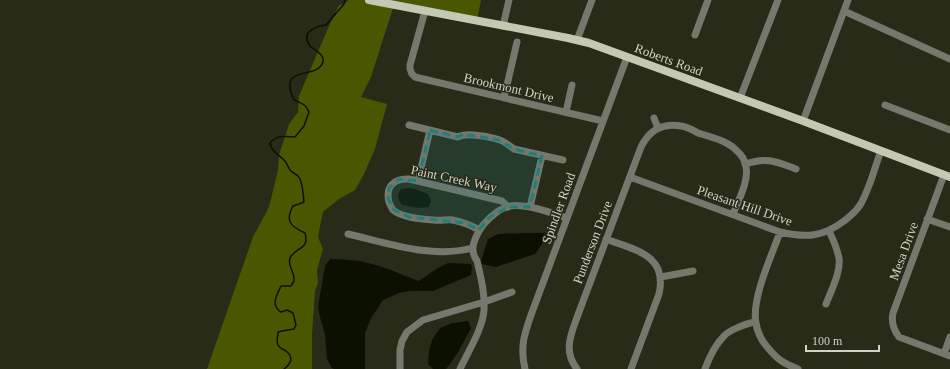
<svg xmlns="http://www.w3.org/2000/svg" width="950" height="369" viewBox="0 0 950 369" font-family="'Times New Roman',serif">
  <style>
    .green { fill: #4b5600 }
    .water { fill: #0c1000 }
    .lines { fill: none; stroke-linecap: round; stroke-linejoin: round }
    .stream { stroke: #0c1000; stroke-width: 1.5 }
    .minor { stroke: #76786e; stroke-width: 7 }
    .major { stroke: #c4c9b4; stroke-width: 8 }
    .marked { fill: #227f77; fill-opacity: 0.2; stroke: #227f77; stroke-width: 3; stroke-dasharray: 8 5; stroke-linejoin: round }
    .labels { text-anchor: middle; stroke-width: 3; stroke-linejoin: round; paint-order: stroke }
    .street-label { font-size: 13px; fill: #d0d3c7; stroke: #272b18 }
  </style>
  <rect width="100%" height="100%" fill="#272b18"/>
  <path class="green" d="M349,0H481L477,21L394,5L371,77L361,97L387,104L375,149L364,174L355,190L339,199L323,212L320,226L318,237L323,249L317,270L318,283L315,291L312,335V369H207L253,237L269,207L278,170L279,155L289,124L298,112L299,96L329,26L339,5L344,4Z"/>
  <path class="water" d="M408,188L415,189L428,194L431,201L429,207L420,208L402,205C397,198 397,196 401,189Z
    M526,233H545L542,244L535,254L496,267L482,264L481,261L488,239L498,234Z
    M330,259C343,259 356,260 368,263C386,267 402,275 419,281L438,268L448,263L471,264L472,267L471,275L433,291H410L399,293L383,300L371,318L365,333V369H334L332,368L327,359L325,334L321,321L318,307L325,266Z
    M468,321L471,328L457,354L446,369H433L428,364L429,351L432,340L440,328L453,323Z"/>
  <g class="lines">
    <path class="stream" d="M284,369C291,364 294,357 286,351C283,349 280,349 278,345C276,341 278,336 278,332L282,331L294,329L296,325L293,313L287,310L281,312C270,305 277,295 281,286H291C292,284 294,282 294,280C295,272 287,266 290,258C295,247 310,250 305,233C290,226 285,221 293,206L299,204L304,202C303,194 303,186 300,179C298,174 294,174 291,171C288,168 287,163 284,160C278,154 272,152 270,143C276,135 286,136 295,137L304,126L309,112C305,103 302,104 294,100C277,63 317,81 323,62C325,54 314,50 310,46C300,32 316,26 326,25L344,4L345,0"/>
    <path class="minor" d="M844,11L950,59
      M503,26L509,0
      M695,35L708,0
      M577,40L592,0
      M412,74L415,77L419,78L603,121
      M412,74L410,69V65L425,11
      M504,98L517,42
      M740,98L778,0
      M885,105L950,130
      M566,112L572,85
      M654,118L658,128
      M803,121L848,0
      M409,125L458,137C466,132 491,137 500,140C505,142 510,146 514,149L563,160
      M745,164C768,157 775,161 796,169
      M944,175L893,313C891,322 893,329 899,337L950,356
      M630,177L780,232C806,238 823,237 844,221C850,216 856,212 860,205C864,199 867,190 870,183C874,172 877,161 881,151
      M418,181L430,130
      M530,207L542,156
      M927,219L950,227
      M479,230C471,225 462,222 453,220C447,219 441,221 434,220C423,219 402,218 393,210C391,207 390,205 389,202C385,187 394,178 409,179L502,201L508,207
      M780,232C772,255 751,299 756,323C757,332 762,341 768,348C778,360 783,363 798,369
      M348,234C388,243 432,259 472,248
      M606,239C635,250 668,255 659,294L631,369
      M661,277L693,271
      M826,304C831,291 841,272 839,258C837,249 833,239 829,231
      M944,354L950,337
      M400,369V350L402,341L407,332L423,320L484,302L512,292
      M460,369C468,352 483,328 484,310C485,293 481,278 477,261C475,258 473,254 473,250C472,243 479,230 483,225C490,217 500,208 510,206C525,203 552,213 567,218
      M525,369C520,347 524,335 531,315L627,57
      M577,369C562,350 572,332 579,312L641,147C646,137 654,128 666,126C670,125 676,125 681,126C687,127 693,130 698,133C711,137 728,141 737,151C742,155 745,161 746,167C749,181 738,201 733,214
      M705,369C709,358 715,345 724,336C729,330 748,323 755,322"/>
    <path class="major" d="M369,0L568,38L589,43L803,121L950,177"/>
  </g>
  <path class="marked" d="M430,130L458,137L463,134L499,140L514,149L542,156L530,207H508L489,218L479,230L465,223L409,217L394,210L388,198L389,188L399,179L418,181Z"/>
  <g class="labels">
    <g class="street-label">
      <text transform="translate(669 59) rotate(20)" y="5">Roberts Road</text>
      <text transform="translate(509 87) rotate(13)" y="5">Brookmont Drive</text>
      <text transform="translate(454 178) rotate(12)" y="5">Paint Creek Way</text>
      <text transform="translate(745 205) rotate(19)" y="5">Pleasant Hill Drive</text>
      <text transform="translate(558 208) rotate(-70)" y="5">Spindler Road</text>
      <text transform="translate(592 242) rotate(-69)" y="5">Punderson Drive</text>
      <text transform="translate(903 251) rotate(-70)" y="5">Mesa Drive</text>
    </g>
  </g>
  <path d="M806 345v6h73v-6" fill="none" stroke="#d0d3c7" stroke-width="2"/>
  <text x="812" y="345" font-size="12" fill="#d0d3c7" stroke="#272b18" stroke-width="3" paint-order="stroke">100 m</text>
</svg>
